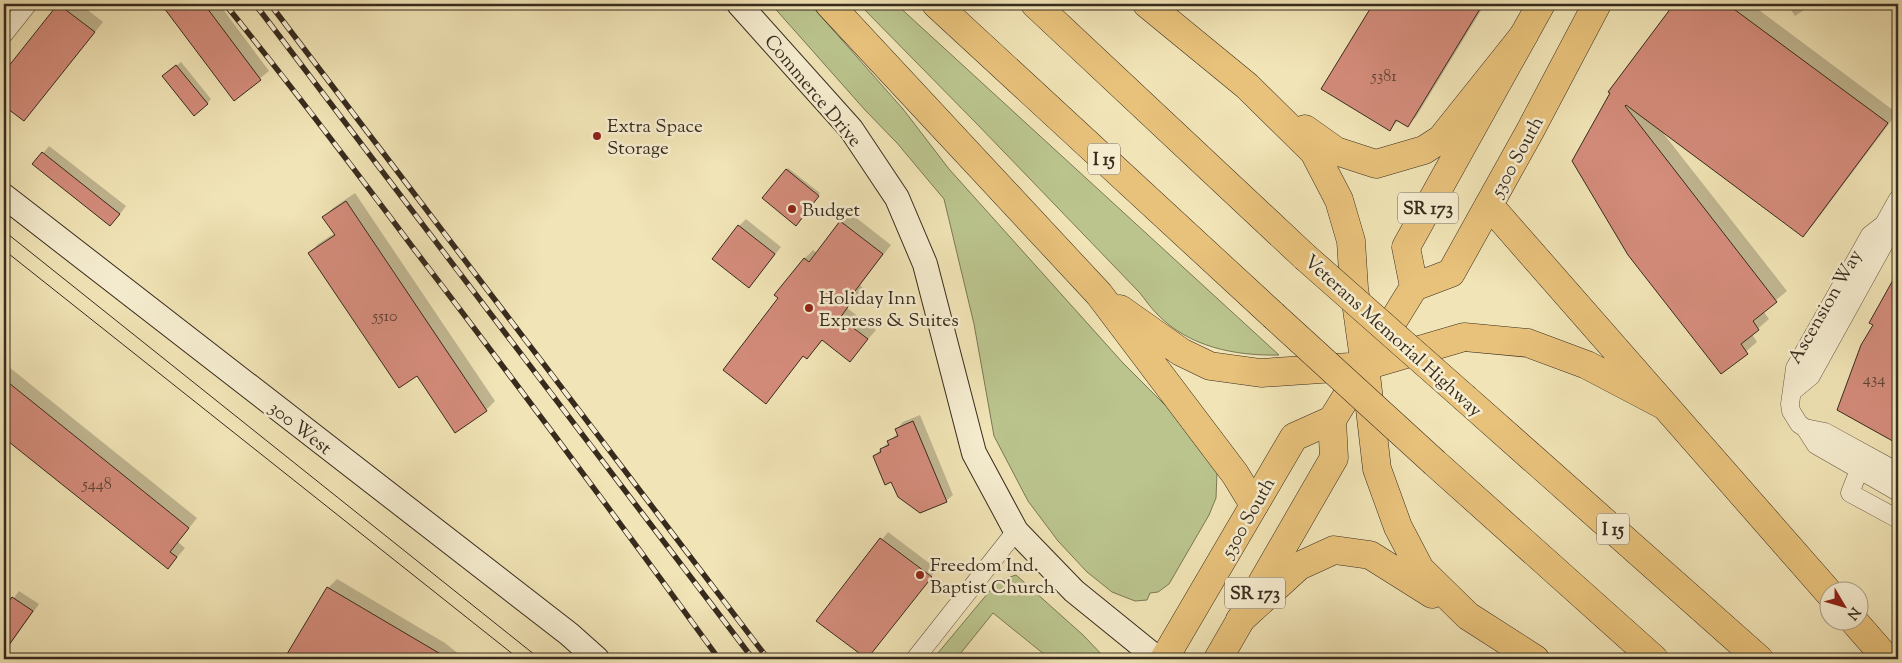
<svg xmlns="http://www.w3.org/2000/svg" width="1902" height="663" viewBox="0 0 1902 663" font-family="'Sorts Mill Goudy',serif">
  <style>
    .green { fill: #bbc48d; stroke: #797856 }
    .shadow { fill: #0003 }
    .building { fill: #d48c7b; stroke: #372b1e }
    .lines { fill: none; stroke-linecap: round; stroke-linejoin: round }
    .street-casing { stroke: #665944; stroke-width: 19 }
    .secondary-casing { stroke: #372b1e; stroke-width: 26 }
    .primary-casing { stroke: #372b1e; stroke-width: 29 }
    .highway-casing { stroke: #372b1e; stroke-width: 29 }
    .street { stroke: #f6edd0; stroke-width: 18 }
    .secondary { stroke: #f6edd0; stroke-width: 24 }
    .primary { stroke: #e8c27b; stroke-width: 28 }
    .highway { stroke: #e8c27b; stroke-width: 28 }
    .tram { stroke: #372b1e; stroke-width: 1 }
    .rail-casing { stroke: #372b1e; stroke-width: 5.5 }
    .rail { stroke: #f6edd0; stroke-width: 4; stroke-dasharray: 11; stroke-linecap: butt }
    .highway-bridge-casing { stroke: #372b1e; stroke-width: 29; stroke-linecap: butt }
    .highway-bridge { stroke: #e8c27b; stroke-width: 28 }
    .poi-dot { fill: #8f2418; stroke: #f6edd0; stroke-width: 2 }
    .labels { text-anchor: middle; stroke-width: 5; stroke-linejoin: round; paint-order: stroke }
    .number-label { font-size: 16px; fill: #5e4335 }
    .shield { fill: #f6edd0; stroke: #706553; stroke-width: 1 }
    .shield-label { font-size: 18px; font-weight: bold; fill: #372b1e }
    .street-label { font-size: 19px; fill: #372b1e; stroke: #f6edd0 }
    .poi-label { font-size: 19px; fill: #372b1e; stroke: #f6edd0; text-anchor: start }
  </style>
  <rect width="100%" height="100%" fill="#f1e4b6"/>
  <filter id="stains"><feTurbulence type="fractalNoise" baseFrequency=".004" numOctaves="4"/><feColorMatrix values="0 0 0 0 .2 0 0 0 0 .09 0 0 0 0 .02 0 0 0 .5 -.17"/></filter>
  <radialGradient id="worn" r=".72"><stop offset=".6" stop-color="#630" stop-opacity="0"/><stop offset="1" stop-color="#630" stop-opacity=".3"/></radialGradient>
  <path class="green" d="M771,4H810L903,109L949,169L1027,256L1123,363L1197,437L1220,472L1217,473L1216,498L1209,515L1169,584L1158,592L1150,593L1147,600L1135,601L1112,592L1087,572L1058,541L1028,501L994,436L974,324L944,199L897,143L865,110Z
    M859,4H896L1279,355C1235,356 1189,347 1157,314C1150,307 1145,299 1139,292L976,123Z
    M1016,575L1083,635L1106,659H1050L993,613L956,659H933L998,581Z"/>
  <path class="shadow" d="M60,4H80L103,22L24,120L4,104V74Z
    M163,4H219L269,71L234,99Z
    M1374,4H1485L1416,117L1407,125L1399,120L1390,129L1323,88Z
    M1676,4H1751L1897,113L1813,225L1803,236L1663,133L1787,291L1763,311L1769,319L1752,334L1757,342L1721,373L1610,92Z
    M1787,4H1813L1795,16Z
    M181,62L211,99L207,104L168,72Z
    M49,146L126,206L117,218L34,164Z
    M788,168L820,193L796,224L763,198Z
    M355,193L495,401L486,410L417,374L309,253L318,244L335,233L324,217L333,208Z
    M850,213L891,245L860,285L863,288L847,308L876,330L850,360L823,340L807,358L804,355L766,402L780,298L804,259L813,250L817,253Z
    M746,219L781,247L755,280L739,226Z
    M1898,273V442L1839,410L1875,324L1871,322Z
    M4,363L197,518L178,542L185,548L168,568L4,437Z
    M920,415L953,495L946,501L892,480L874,456L898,433L897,429L903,422Z
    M888,532L937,569L867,658L818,620Z
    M337,579L445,643L465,659H286L328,588Z
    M1898,584V598L1892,595Z
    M19,591L39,604L4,653V611Z"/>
  <path class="building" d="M58,4L95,32L24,121L4,106V72Z
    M161,4H204L261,80L234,101Z
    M1373,4H1483L1408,127L1396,120L1390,131L1321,89Z
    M1674,4H1727L1888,123L1803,237L1626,105L1625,106L1777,302L1753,321L1759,330L1741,344L1748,354L1721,374L1628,255L1572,161L1610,93L1608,92Z
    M176,65L208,104L194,116L162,76Z
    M42,152L120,214L110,226L32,164Z
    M786,169L819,196L796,226L762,198Z
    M346,201L487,411L455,433L417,376L399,388L308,253L335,235L322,217Z
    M840,221L883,254L852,295L855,297L840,318L868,339L850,362L822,340L807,359L803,356L766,404L723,370L778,298L774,295L804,258L809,262Z
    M738,225L775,254L749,288L712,259Z
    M1898,271V444L1837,410L1861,345L1873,325L1869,323Z
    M4,379L189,528L170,552L177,557L168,569L4,438Z
    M913,421L947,502L920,513L898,497L891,482L885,485L873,456L881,452L880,449L889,445L887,441L898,436L895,429Z
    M880,538L932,577L867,659L816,621Z
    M327,587L449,659H284Z
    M12,597L33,611L4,652V608Z"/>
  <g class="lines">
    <g class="street-casing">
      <path id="street" d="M4,34L28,4
        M1898,199L1884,224L1870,235L1795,368L1790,404L1791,411L1799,424L1805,428L1816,445L1898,492
        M1793,391L1811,376L1884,244V224
        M1805,428L1825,432L1898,472
        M1859,470L1850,493L1898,519
        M915,659L1016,531"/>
    </g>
    <g class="secondary-casing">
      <path id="secondary" d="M739,4L851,129L897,198L925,264L974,453L1016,531L1074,591L1158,659
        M4,196L569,634L597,659"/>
    </g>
    <g class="primary-casing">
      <path id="primary" d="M1414,287L1406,247L1541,4
        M1164,659L1294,437L1332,420L1414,287L1451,273L1530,131L1597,4
        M1218,659L1334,458L1332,420"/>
    </g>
    <g class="highway-casing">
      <path id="highway" d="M829,4L1099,294L1235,474L1254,505
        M936,4L1273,315
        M1035,4L1305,257
        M1147,4L1247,86L1314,152L1339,200L1351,241L1354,288L1365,366L1377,469L1398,527L1420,569L1468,616L1535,659
        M1305,129L1336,151L1376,164L1424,150L1441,139L1524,35
        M1489,205L1830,594
        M1120,309L1181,352L1210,366L1261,373L1365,366L1464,337L1528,343L1587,365L1665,406
        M1466,399L1759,659
        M1435,463L1654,659
        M1240,620L1299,566L1334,550L1370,555L1432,594
        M1853,620L1887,659"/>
    </g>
    <use href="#street" class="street"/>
    <use href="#secondary" class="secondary"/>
    <use href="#primary" class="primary"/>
    <use href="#highway" class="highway"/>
    <path class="tram" d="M4,231L540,659
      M4,250L519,659"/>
    <g class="rail-casing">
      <path id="rail" d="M225,4C290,84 352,166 414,249C517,384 619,521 719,659
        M255,4L753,659
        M270,4L768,659"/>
    </g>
    <use href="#rail" class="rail"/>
    <g class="highway-bridge-casing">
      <path id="highway-bridge" d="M1305,257L1466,399
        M1273,315L1435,463"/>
    </g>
    <use href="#highway-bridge" class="highway-bridge"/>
  </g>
  <g class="poi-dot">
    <circle cx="597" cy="136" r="5"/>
    <circle cx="792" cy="209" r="5"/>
    <circle cx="809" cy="308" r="5"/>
    <circle cx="920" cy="575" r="5"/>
  </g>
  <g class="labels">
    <g class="number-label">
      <text x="1384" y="81">5381</text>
      <text x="385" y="321">5510</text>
      <text x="1874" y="384">434</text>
      <text x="97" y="489">5448</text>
    </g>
    <g class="shield">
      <rect x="1088" y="143.5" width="32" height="31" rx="4"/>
      <rect x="1398" y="192.5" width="60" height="31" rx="4"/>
      <rect x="1597" y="513.5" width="32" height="31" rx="4"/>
      <rect x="1225" y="577.5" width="60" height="31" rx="4"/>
    </g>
    <g class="shield-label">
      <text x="1104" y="165">I 15</text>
      <text x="1428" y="214">SR 173</text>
      <text x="1613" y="535">I 15</text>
      <text x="1255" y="599">SR 173</text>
    </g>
    <g class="street-label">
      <text transform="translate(814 90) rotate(50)" y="7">Commerce Drive</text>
      <text transform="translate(1516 156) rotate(-61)" y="7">5300 South</text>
      <text transform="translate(1824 306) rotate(-60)" y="7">Ascension Way</text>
      <text transform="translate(1394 335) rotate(42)" y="7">Veterans Memorial Highway</text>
      <text transform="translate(301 427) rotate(38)" y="7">300 West</text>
      <text transform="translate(1247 517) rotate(-60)" y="7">5300 South</text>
    </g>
    <g class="poi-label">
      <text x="607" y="132">Extra Space<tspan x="607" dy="22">Storage</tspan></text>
      <text x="802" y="216">Budget</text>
      <text x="819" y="304">Holiday Inn<tspan x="819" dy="22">Express &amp; Suites</tspan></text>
      <text x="930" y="571">Freedom Ind.<tspan x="930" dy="22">Baptist Church</tspan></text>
    </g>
  </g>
  <rect width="1902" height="663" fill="none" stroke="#f1e4b6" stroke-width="20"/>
  <rect x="5" y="5" width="1892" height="653" fill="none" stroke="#372b1e" stroke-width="2.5"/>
  <rect x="10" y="10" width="1882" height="643" fill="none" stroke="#372b1e"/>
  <g transform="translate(1844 606) rotate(128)"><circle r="24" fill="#f6edd0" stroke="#aa9f89"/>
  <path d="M0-4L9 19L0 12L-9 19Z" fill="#8f2418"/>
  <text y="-8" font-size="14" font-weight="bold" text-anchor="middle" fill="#372b1e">N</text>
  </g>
  <rect width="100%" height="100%" filter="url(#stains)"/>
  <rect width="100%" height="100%" fill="url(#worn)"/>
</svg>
